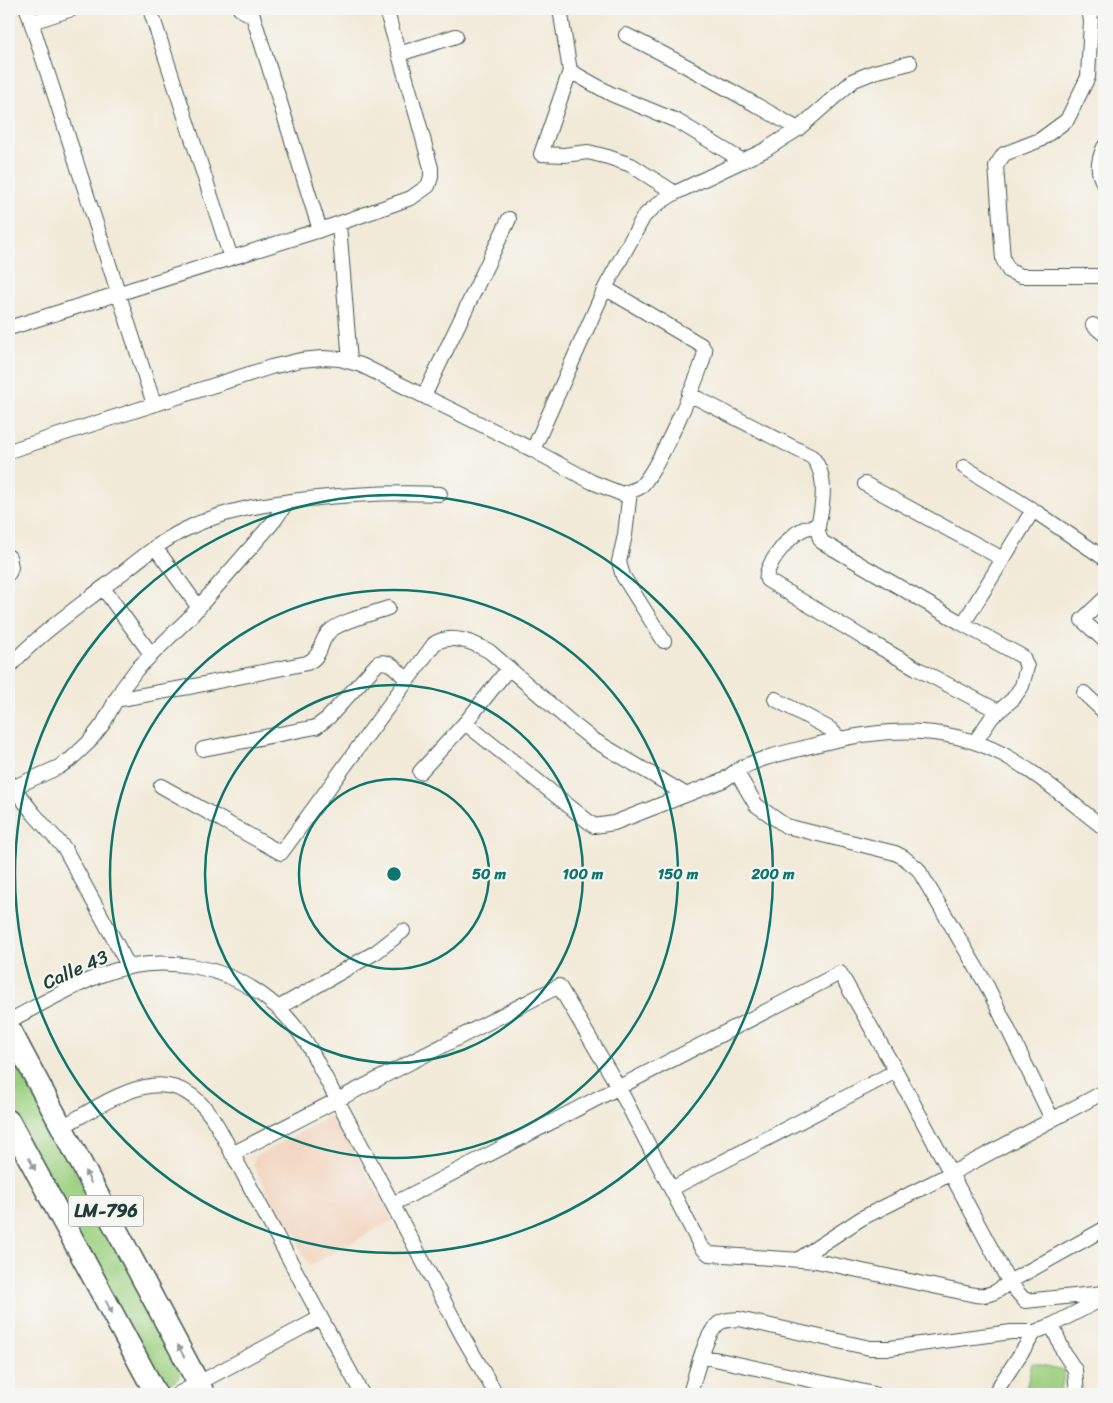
<svg xmlns="http://www.w3.org/2000/svg" width="1113" height="1403" viewBox="0 0 1113 1403" font-family="Sriracha,sans-serif">
  <style>
    .built { fill: #f2d4be }
    .green { fill: #9bcf7f; stroke: #5d865a }
    .lines { fill: none; stroke-linecap: round; stroke-linejoin: round }
    .minor-casing { stroke: #3f574d; stroke-width: 16 }
    .primary-casing { stroke: #3f574d; stroke-width: 24 }
    .minor { stroke: #fff; stroke-width: 14 }
    .primary { stroke: #fff; stroke-width: 21 }
    .oneway { fill: #8f9e9a }
    .ring { fill: none; stroke: #0f766e; stroke-width: 2.5 }
    .labels { text-anchor: middle; stroke-width: 4.5; stroke-linejoin: round; paint-order: stroke }
    .shield { fill: #f6f6f2; stroke: #60746d; stroke-width: 1 }
    .shield-label { font-size: 18px; font-weight: bold; fill: #1f3d34 }
    .street-label { font-size: 19px; fill: #1f3d34; stroke: #f6f6f2 }
    .centre { fill: #0f766e; stroke: #f6f6f2; stroke-width: 2.5 }
    .ring-label { font-size: 15px; text-anchor: middle; font-weight: bold; fill: #0f766e; stroke: #f6f6f2; stroke-width: 4.5; stroke-linejoin: round; paint-order: stroke }
  </style>
  <rect width="100%" height="100%" fill="#f6f6f2"/>
  <filter id="ink" filterUnits="userSpaceOnUse"><feTurbulence type="fractalNoise" baseFrequency=".02" numOctaves="2"/><feDisplacementMap in="SourceGraphic" scale="10" xChannelSelector="R" yChannelSelector="G"/><feConvolveMatrix kernelMatrix="1 2 1 2 8 2 1 2 1" color-interpolation-filters="sRGB"/></filter>
  <filter id="wash" filterUnits="userSpaceOnUse"><feTurbulence type="fractalNoise" baseFrequency=".0096" numOctaves="4" result="noise"/><feDisplacementMap in="SourceGraphic" scale="20" xChannelSelector="R" yChannelSelector="G"/><feGaussianBlur stdDeviation="1.12" result="paint"/><feColorMatrix in="noise" values="0 0 0 0 0 0 0 0 0 0 0 0 0 0 0 0 0 1.4 0 .05"/><feComposite in="paint" operator="in"/></filter>
  <g filter="url(#wash)">
    <rect width="100%" height="100%" fill="#f2ead8"/>
    <path class="built" d="M329,1116L336,1119L393,1220L309,1266L298,1245L300,1239L293,1228H287L253,1164L255,1157Z"/>
    <path class="green" d="M9,1052L181,1364L180,1377L171,1384H160L151,1372L9,1110Z
      M1032,1363L1065,1370L1060,1394H1025Z"/>
  </g>
  <g filter="url(#ink)">
    <g class="lines">
      <g class="minor-casing">
        <path id="minor" d="M27,9L154,404
          M150,9L231,258
          M240,9L253,16L320,230
          M560,9L570,71L541,154L564,155L588,152L608,157L631,165L675,193
          M1089,9L1091,21L1088,77L1067,120L1040,140L1004,154L996,166L1003,259L1009,271L1021,276H1104
          M32,22L72,9
          M626,35C685,64 741,96 798,129
          M399,54L456,36
          M570,71L611,94L677,121L743,161
          M1104,147C1098,161 1096,171 1104,184
          M339,224L350,362
          M1093,325L1104,334
          M9,328L320,230L411,198L428,186L431,177V168L418,120L386,9
          M689,394L812,457C825,472 824,492 821,511C819,523 815,530 822,542L963,624L1023,657L1027,667L1022,686L1013,699L992,717L975,742
          M424,396L509,219
          M533,450L605,288L644,216L659,203L675,193L765,150L779,141L798,129L854,80L874,72L910,63
          M9,451L271,367L301,360L322,358L340,359L361,365L533,450L592,482L622,494C627,492 636,490 640,487C657,472 701,374 705,351L701,345L605,288
          M964,467L1033,510L1003,559
          M865,484L1003,559L963,624
          M630,491L625,535L619,562L623,576L664,641
          M1033,510L1104,558
          M817,526C812,527 806,527 802,530C790,535 763,567 767,580L867,640L918,669L998,711
          M155,547L199,608
          M9,557L11,567L9,573
          M103,588L151,654
          M1104,599L1082,620L1104,640
          M9,667C37,636 71,612 104,587C131,567 154,545 184,530C223,510 265,504 308,499C352,494 396,492 440,494
          M1084,693L1104,712
          M775,699L830,729L840,739
          M115,700L194,686L307,663C324,655 318,643 329,632C338,622 374,613 388,608
          M465,723L594,826L614,823L724,780L736,771
          M203,749L316,727L328,718L378,663C390,659 398,671 406,679
          M420,772L465,723L509,668
          M9,782L34,814L65,849L129,967
          M161,786L281,853L434,644C450,632 474,643 489,651L573,724L592,739L685,794
          M14,787L59,767L71,759L88,743L103,724L122,689L137,669L191,616L274,521L287,502
          M278,1008L376,952L403,931
          M9,1021C39,1005 70,987 101,975C160,952 229,964 277,1007C289,1018 299,1031 308,1045L462,1335L496,1394
          M1052,1119L987,986L918,869L903,857L895,853L786,826L756,805L736,771C762,756 790,752 819,744C886,727 952,723 1013,760C1045,779 1074,805 1104,828
          M62,1127C117,1096 175,1051 218,1127L362,1394
          M232,1154L559,986L619,1088L701,1247L709,1254L816,1261L975,1295C989,1297 999,1291 1009,1282L1104,1229
          M671,1189L896,1071
          M393,1204L840,973L896,1071L1009,1282L1025,1301L1104,1293
          M799,1259L862,1218L952,1173L1104,1092
          M1052,1325L1064,1353L1075,1370L1077,1394
          M701,1356L874,1394
          M178,1394L320,1318
          M690,1394C695,1377 704,1337 717,1325C722,1319 732,1320 739,1319L870,1348H890L1011,1332H1035L1052,1325L1104,1298
          M994,1394L1035,1332"/>
      </g>
      <g class="primary-casing">
        <path id="primary" d="M9,1028L204,1394
          M9,1121L156,1394"/>
      </g>
      <use href="#minor" class="minor"/>
      <use href="#primary" class="primary"/>
    </g>
    <defs><path id="oneway-solid" d="M-6-.8H1V-3.2L6.5 0L1 3.2V.8H-6Z" transform="scale(1.25)"/></defs>
    <g class="oneway">
      <use href="#oneway-solid" transform="translate(32 1164) rotate(62)"/>
      <use href="#oneway-solid" transform="translate(88 1177) rotate(-118)"/>
      <use href="#oneway-solid" transform="translate(109 1307) rotate(62)"/>
      <use href="#oneway-solid" transform="translate(181 1351) rotate(-118)"/>
    </g>
  </g>
  <g class="ring">
    <circle cx="394" cy="874" r="95"/>
    <circle cx="394" cy="874" r="189"/>
    <circle cx="394" cy="874" r="284"/>
    <circle cx="394" cy="874" r="379"/>
  </g>
  <g class="labels">
    <rect class="shield" x="68.5" y="1195.5" width="75" height="31" rx="4"/>
    <g class="shield-label">
      <text x="106" y="1217">LM-796</text>
    </g>
    <g class="street-label">
      <text transform="translate(75 969) rotate(-24)" y="7">Calle 43</text>
    </g>
  </g>
  <circle cx="394" cy="874" r="8" class="centre"/>
  <g class="ring-label">
    <text x="489" y="879">50 m</text>
    <text x="583" y="879">100 m</text>
    <text x="678" y="879">150 m</text>
    <text x="773" y="879">200 m</text>
  </g>
  <rect width="1113" height="1403" fill="none" stroke="#f6f6f2" stroke-width="30"/>
</svg>
